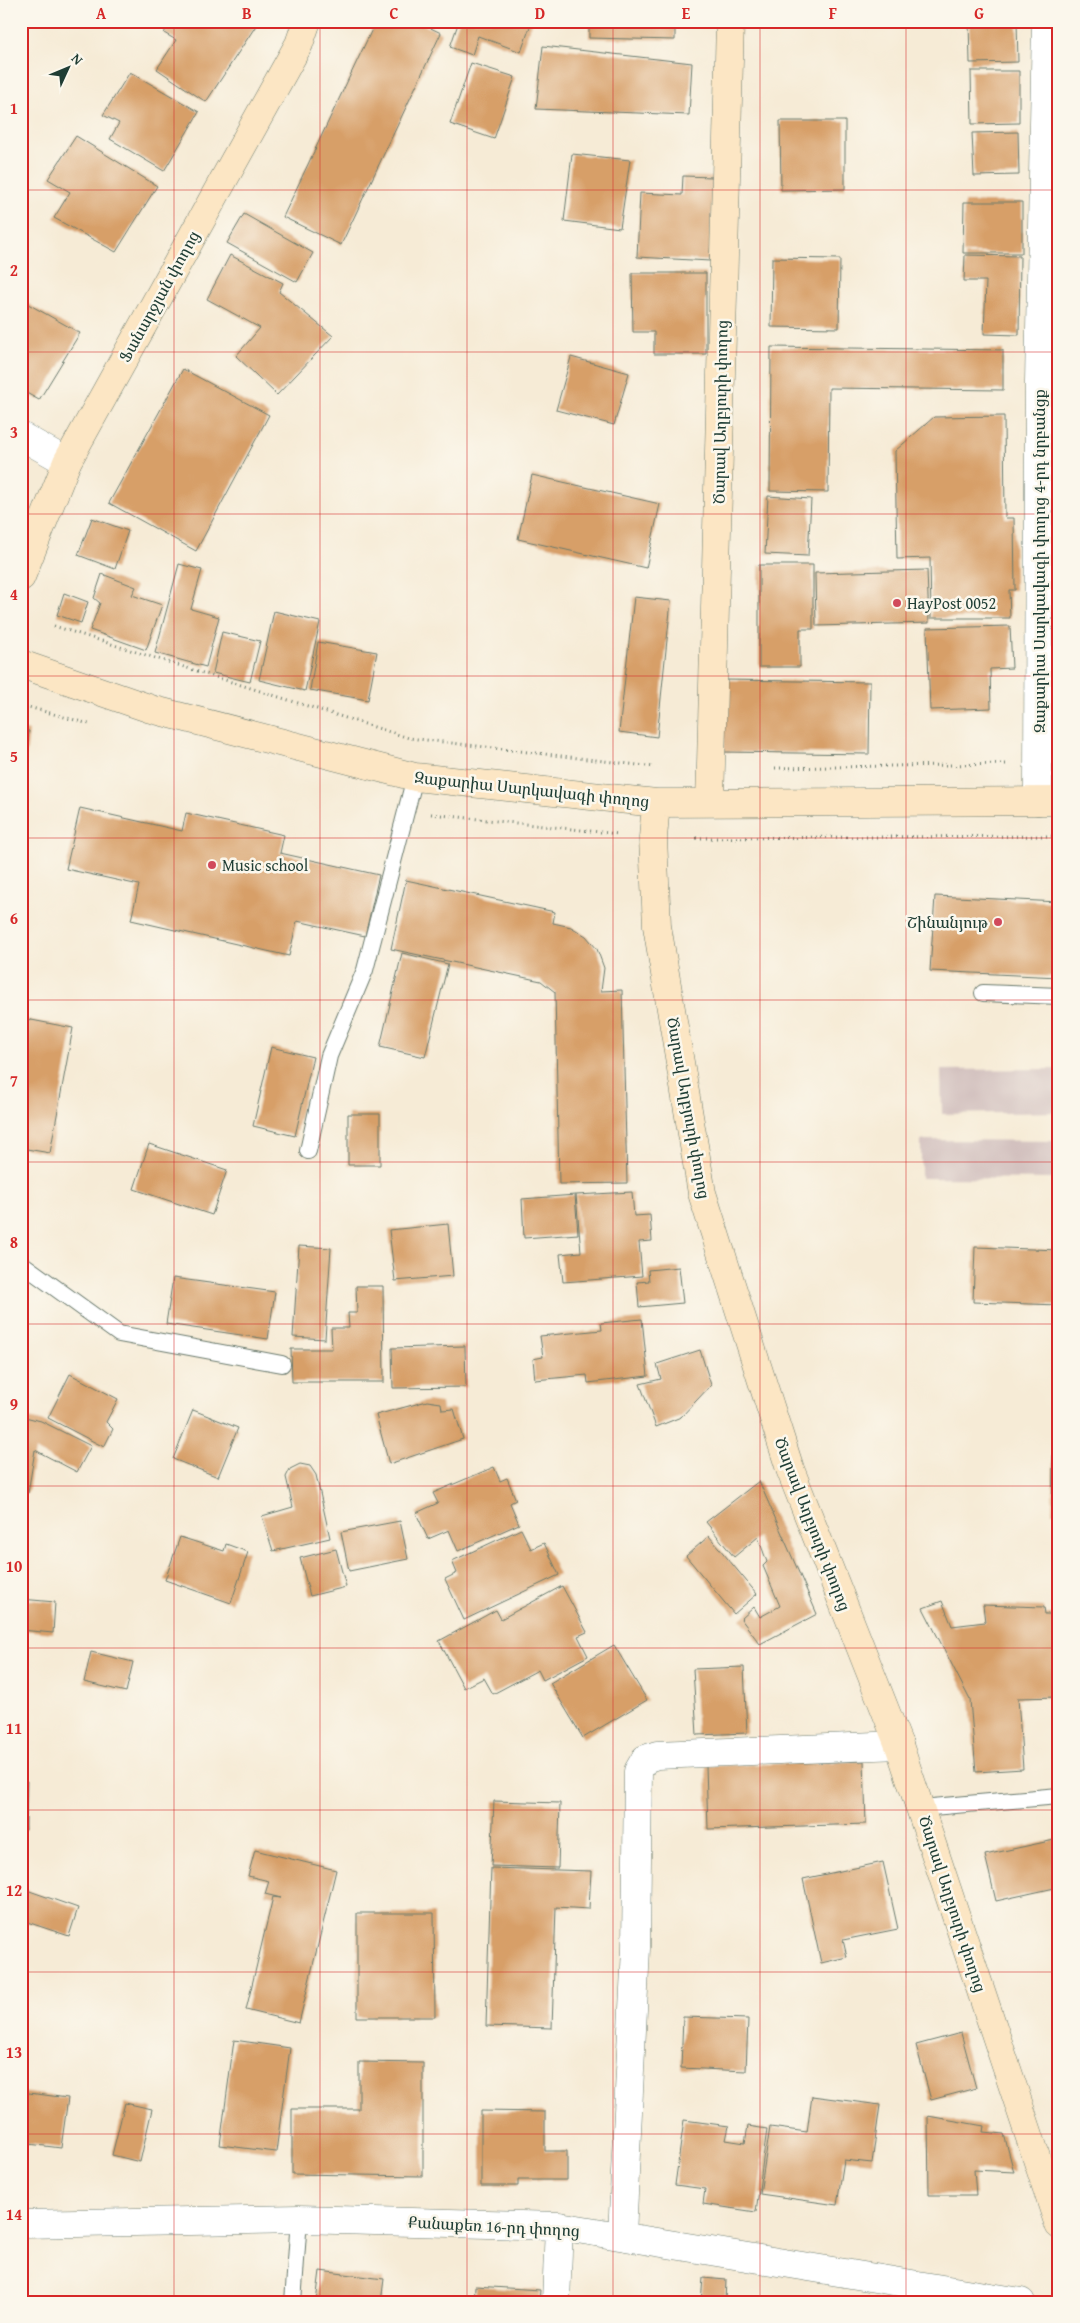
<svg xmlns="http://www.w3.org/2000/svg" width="1080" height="2323" viewBox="0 0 1080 2323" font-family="'Gentium Book Plus','Noto Serif Armenian',serif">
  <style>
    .industrial { fill: #d1bfbd }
    .building { fill: #d79f68 }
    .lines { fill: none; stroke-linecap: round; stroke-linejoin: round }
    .lane-casing { stroke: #6a7a6d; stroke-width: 18 }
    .street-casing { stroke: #6a7a6d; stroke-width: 29 }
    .secondary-casing { stroke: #6a7a6d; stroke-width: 29 }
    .path { stroke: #6a7a6d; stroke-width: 3; stroke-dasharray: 1 4; stroke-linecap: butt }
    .lane { stroke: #fff; stroke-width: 16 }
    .street { stroke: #fff; stroke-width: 28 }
    .secondary { stroke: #fce6c4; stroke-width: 28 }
    .grid { fill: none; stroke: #d62828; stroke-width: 1; stroke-opacity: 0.55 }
    .poi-dot { fill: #d1495b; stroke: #fbf7ec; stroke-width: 2 }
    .labels { text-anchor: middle; stroke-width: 5; stroke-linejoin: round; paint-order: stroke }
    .street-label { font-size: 16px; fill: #1f3d34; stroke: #fbf7ec }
    .poi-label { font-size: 16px; fill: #1f3d34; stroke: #fbf7ec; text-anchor: start }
    .neatline { fill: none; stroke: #d62828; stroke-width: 2 }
    .grid-label { font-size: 16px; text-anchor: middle; font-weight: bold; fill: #d62828 }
  </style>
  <rect width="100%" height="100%" fill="#fbf7ec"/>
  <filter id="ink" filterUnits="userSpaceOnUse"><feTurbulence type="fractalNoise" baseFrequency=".02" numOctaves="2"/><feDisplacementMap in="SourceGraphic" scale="10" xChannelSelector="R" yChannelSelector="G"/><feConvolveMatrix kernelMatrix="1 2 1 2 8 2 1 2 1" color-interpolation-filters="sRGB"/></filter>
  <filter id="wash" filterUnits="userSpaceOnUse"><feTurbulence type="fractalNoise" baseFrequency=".0096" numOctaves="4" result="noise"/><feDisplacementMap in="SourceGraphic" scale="20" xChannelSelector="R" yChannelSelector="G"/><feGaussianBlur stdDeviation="1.12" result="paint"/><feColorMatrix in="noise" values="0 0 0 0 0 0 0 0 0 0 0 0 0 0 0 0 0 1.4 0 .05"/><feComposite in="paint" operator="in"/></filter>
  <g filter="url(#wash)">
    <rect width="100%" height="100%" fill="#f6ebd6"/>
    <path class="industrial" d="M1059,1069V1112L942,1114L941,1070Z
      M921,1140L1059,1141V1179L921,1178Z"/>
    <g id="blocks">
      <path class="building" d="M171,21H259L206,102L157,69L176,40L164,33Z
        M376,21H416L441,33L341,245L283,217Z
        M459,21H532L521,52L478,36L472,55L450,47Z
        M589,21H675V40L589,38Z
        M969,21H1017L1018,62L970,63Z
        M543,46L692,63L689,115L536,109Z
        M471,63L515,77L494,139L450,124Z
        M971,71H1019V123L972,124Z
        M130,72L199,112L164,171L110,139L119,123L103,115Z
        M780,121H845V189L781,190Z
        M1018,132L1019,175L974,176L972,133Z
        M76,136L157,186L116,252L54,218L70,192L48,179Z
        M572,154L630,160L620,228L564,221Z
        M683,176L713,177L710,261L637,257L640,193L682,195Z
        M964,202H1022V253H963Z
        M244,214L313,253L297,282L227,243Z
        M230,255L283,283L279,292L333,336L277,395L236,356L260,328L207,299Z
        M965,255L1020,256L1019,335L984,334L986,281H964Z
        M772,258L840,259L839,328L771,327Z
        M632,273H706V354H654V332H633Z
        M21,300L80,333L39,400L21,390Z
        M771,347L1003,350V390L829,388L828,492L770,491Z
        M571,357L629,373L614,425L556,410Z
        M183,369L269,415L196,551L109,503Z
        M1004,416L1005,518H1014L1015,590H1009L1010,618H931L930,558L897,559L895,451L934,417Z
        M532,475L660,504L646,568L518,539Z
        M768,496L811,499L808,556L765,554Z
        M92,518L128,531L115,569L78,555Z
        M179,564L202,570L191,609L219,617L206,667L155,653Z
        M759,565H813V629H800V667H759Z
        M927,570L929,623L816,626L815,573Z
        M102,574L136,587L132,595L162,605L146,650L90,630L100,603L94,598Z
        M64,593L88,602L81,623L57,615Z
        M634,597L671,601L657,737L619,732Z
        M274,611L320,622L305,691L259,680Z
        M1010,626L1012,668L990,669L991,708L930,710L927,628Z
        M222,632L260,641L250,682L213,673Z
        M318,642L377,652L368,700L310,690Z
        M724,680L870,682L869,754L724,752Z
        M21,729L29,731L25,766L21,765Z
        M80,808L182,831L186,813L284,835L280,853L379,875L365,936L297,921L289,956L131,920L139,885L66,869Z
        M406,880L555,912L553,923L571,927L586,936L597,949L604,968L601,991L622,990L627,1183L559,1184L555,992L541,981L391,949Z
        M935,896L1059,902V977L930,971Z
        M402,953L448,964L425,1057L380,1047Z
        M21,1018L73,1028L50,1153L21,1148Z
        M271,1047L313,1057L295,1136L253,1126Z
        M348,1114H380V1165H348Z
        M149,1144L227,1170L212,1215L134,1189Z
        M632,1192L634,1216L650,1215L652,1241L639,1242L642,1276L563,1282L560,1254L581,1252L576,1195Z
        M575,1195L578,1234L524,1238L522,1199Z
        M448,1224L453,1276L395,1281L389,1230Z
        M299,1246L331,1248L325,1339L293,1337Z
        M975,1247L1059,1250V1305L973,1302Z
        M679,1267L683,1303L639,1307L637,1282L649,1281L648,1270Z
        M173,1278L275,1292L268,1339L166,1324Z
        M356,1286H383L384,1382H292L291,1349H332L331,1328H349L348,1313H357Z
        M642,1319L648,1376L588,1383L587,1375L535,1380L533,1359L543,1357L540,1336L602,1330L601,1323Z
        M465,1346L466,1387L393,1388L392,1348Z
        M700,1350L711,1385L681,1417L656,1427L640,1384L661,1379L657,1364Z
        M70,1374L118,1399L106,1422L113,1429L104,1447L48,1418Z
        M1054,1400H1059V1513H1052Z
        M427,1401L441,1403L442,1410L454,1409L463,1439L389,1464L376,1415Z
        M193,1410L238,1428L218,1477L173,1459Z
        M21,1416L41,1421L91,1446L77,1472L35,1450L28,1493L21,1492Z
        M300,1464L310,1466L316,1475L330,1538L273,1551L262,1516L293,1507L286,1477L290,1469Z
        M494,1467L500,1481L507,1478L516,1500L510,1503L519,1524L458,1551L449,1530L428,1539L416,1513L438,1503L433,1493Z
        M759,1481L817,1614L760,1644L741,1619L754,1607L760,1617L780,1606L763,1566L767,1562L758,1537L734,1557L706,1522Z
        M400,1521L408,1559L349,1571L341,1532Z
        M521,1529L531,1549L544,1543L559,1575L464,1620L445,1579L457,1573L452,1561Z
        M709,1536L757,1594L734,1614L686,1556Z
        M180,1537L224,1551L226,1544L248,1552L231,1603L165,1580Z
        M336,1549L346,1587L310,1596L300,1558Z
        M562,1586L587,1632L578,1636L588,1656L543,1680L538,1670L493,1694L484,1678L464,1688L439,1641L496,1610L501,1619Z
        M21,1599L55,1602L53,1633L21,1630Z
        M942,1601L952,1626L985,1622L983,1605L1044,1607L1045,1614H1059V1697L1018,1698L1023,1769L976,1772L970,1700L923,1608Z
        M614,1645L647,1700L583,1738L550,1683Z
        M91,1652L133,1662L126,1692L84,1682Z
        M744,1667L747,1733L697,1735L693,1669Z
        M864,1761L866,1824L708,1829L706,1766Z
        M21,1780L27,1781L26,1830H21Z
        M494,1801L560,1803L558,1868L491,1866Z
        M1059,1839V1887L996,1901L985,1855Z
        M255,1850L336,1870L299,2023L246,2010L273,1897L281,1898L265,1894L269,1881L248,1876Z
        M883,1862L898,1929L843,1940L847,1957L821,1963L803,1879Z
        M491,1868L591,1871L589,1909L556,1907L552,2028L486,2026Z
        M21,1888L78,1908L69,1936L21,1920Z
        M357,1913H434L435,2017H357Z
        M683,2017L748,2019L746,2071L681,2068Z
        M961,2033L976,2088L931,2100L916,2045Z
        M234,2040L290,2048L276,2152L220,2145Z
        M359,2062L423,2063V2176L292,2174V2109H359Z
        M21,2092L68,2098L61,2148L21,2143Z
        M812,2096L880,2105L872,2163L844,2160L837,2205L760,2194L770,2127L807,2132Z
        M125,2103L152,2109L140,2162L112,2155Z
        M481,2111L545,2112V2151H567V2180H518V2186H481Z
        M928,2116L984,2126L983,2132L1004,2134L1014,2172L974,2170L976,2195H929Z
        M684,2120L729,2126L726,2140L745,2143L748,2126L767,2129L756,2212L703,2204L705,2189L675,2185Z
        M320,2271L384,2279L381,2302H316Z
        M703,2278L726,2280L725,2302H701Z
        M475,2286L540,2290L539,2302H474Z"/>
    </g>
  </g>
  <g filter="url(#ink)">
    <use href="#blocks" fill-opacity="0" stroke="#6a7a6d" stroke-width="1"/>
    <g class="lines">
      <g class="lane-casing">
        <path id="lane" d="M983,993L1059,996
          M308,1151L329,1056L365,970L415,777
          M21,1263L119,1334L282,1364
          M921,1808L1059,1796
          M293,2302L299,2219"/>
      </g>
      <g class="street-casing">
        <path id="street" d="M21,436L67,462
          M1038,801L1039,382L1046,21
          M21,2224L299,2219L559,2226L1021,2302
          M622,2235L636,1948L638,1771L645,1759L657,1755L899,1745
          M556,2302L559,2226"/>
      </g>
      <g class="secondary-casing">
        <path id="secondary" d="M21,577L67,462L299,44L307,21
          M21,664L151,709L415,777L656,803L1059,801
          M656,803L653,838L657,926L702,1193L790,1469L899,1745L1059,2225
          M710,803L730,21"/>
      </g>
      <path class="path" d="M54,626L409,738L655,767
        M25,706L89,724
        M775,768L1006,764
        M431,814L619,834
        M696,838L1059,836"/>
      <use href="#lane" class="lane"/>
      <use href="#street" class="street"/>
      <use href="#secondary" class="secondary"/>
    </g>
  </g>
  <path class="grid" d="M174,21V2302M320,21V2302M467,21V2302M613,21V2302M760,21V2302M906,21V2302M21,190H1059M21,352H1059M21,514H1059M21,676H1059M21,838H1059M21,1000H1059M21,1162H1059M21,1324H1059M21,1486H1059M21,1648H1059M21,1810H1059M21,1972H1059M21,2134H1059"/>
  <g class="poi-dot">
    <circle cx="897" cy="603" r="5"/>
    <circle cx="212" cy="865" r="5"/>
    <circle cx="998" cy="922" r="5"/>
  </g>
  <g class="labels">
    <g class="street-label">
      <text transform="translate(159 296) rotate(-61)" y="6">Ֆանարջյան փողոց</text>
      <text transform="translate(720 412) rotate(-89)" y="6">Ծարավ Աղբյուրի փողոց</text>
      <text transform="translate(1039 561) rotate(-90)" y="6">Զաքարիա Սարկավագի փողոց 4-րդ նրբանցք</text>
      <text transform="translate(532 789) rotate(6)" y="6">Զաքարիա Սարկավագի փողոց</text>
      <text transform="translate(689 1108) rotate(80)" y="6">Ծարավ Աղբյուրի փողոց</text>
      <text transform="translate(813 1524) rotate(69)" y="6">Ծարավ Աղբյուրի փողոց</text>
      <text transform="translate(953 1904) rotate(72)" y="6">Ծարավ Աղբյուրի փողոց</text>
      <text transform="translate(494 2226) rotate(3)" y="6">Քանաքեռ 16-րդ փողոց</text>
    </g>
    <g class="poi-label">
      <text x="907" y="609">HayPost 0052</text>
      <text x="222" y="871">Music school</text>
      <text x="988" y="928" text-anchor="end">Շինանյութ</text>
    </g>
  </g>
  <rect width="1080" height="2323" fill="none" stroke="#fbf7ec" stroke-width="55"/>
  <g transform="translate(68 68) rotate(46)" stroke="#fbf7ec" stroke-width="4" paint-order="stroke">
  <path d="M0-4L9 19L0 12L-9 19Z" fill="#1f3d34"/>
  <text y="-8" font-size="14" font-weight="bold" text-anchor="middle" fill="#1f3d34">N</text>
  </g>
  <rect x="28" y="28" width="1024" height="2268" class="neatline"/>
  <g class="grid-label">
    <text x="101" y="19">A</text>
    <text x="247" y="19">B</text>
    <text x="394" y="19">C</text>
    <text x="540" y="19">D</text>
    <text x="686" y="19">E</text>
    <text x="833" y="19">F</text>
    <text x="979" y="19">G</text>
    <text x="14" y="114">1</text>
    <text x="14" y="276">2</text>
    <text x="14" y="438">3</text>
    <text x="14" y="600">4</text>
    <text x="14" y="762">5</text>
    <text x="14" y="924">6</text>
    <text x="14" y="1086">7</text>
    <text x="14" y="1248">8</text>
    <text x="14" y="1410">9</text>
    <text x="14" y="1572">10</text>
    <text x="14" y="1734">11</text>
    <text x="14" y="1896">12</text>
    <text x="14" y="2058">13</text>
    <text x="14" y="2220">14</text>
  </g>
</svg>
